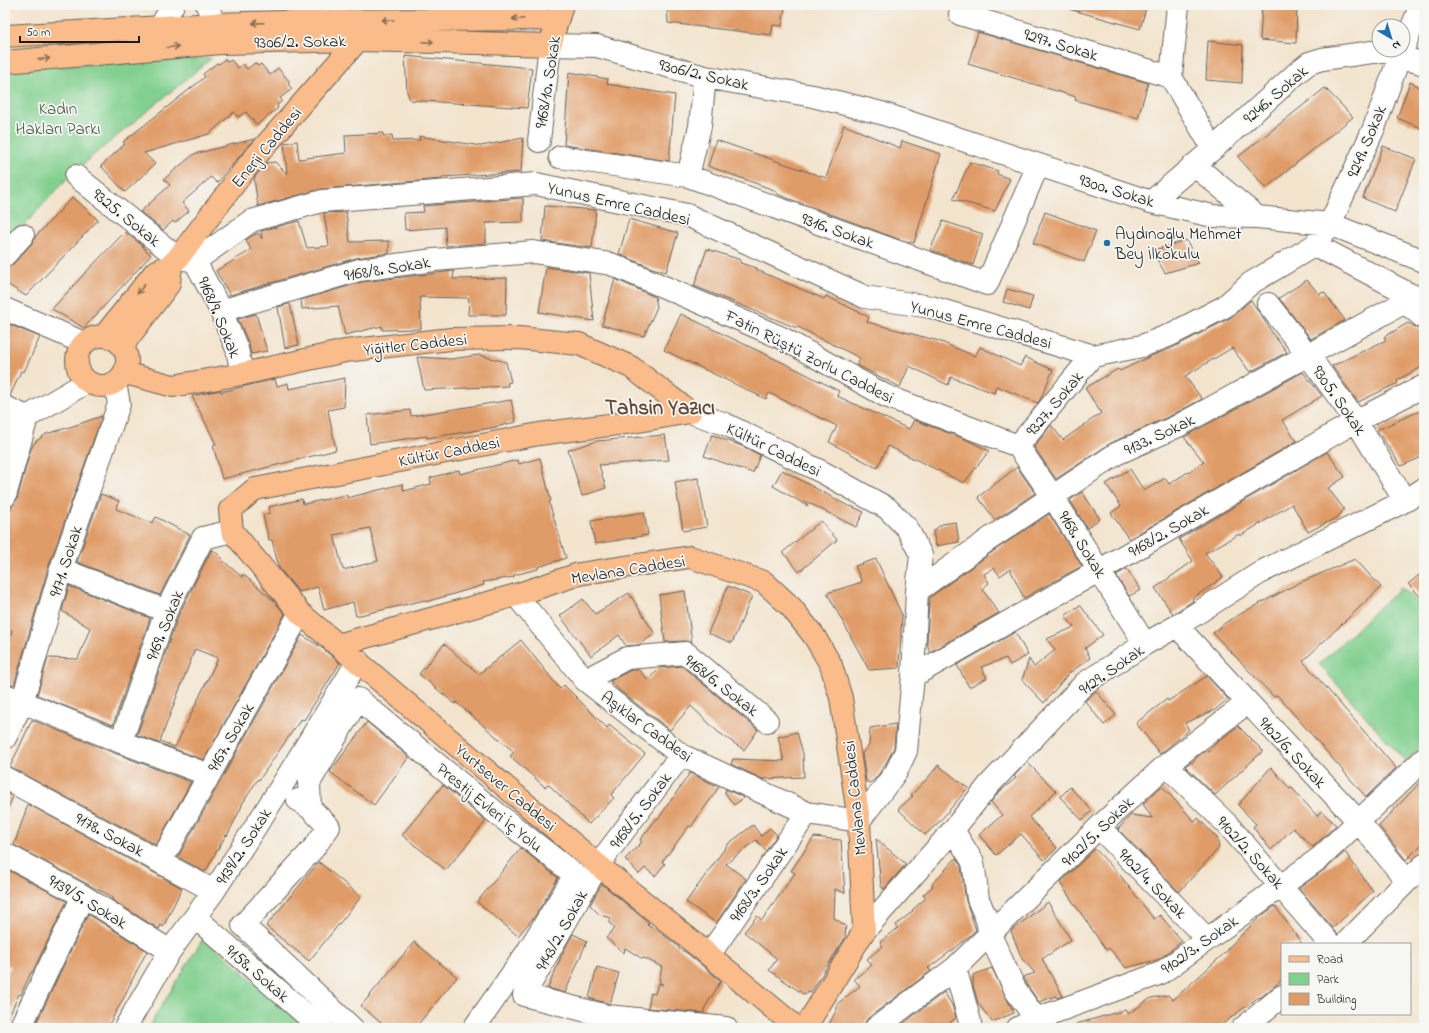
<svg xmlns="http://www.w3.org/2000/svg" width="1429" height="1033" viewBox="0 0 1429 1033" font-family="'Indie Flower',sans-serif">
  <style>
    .green { fill: #82d08f; stroke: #4f7656 }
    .building { fill: #e09c68; fill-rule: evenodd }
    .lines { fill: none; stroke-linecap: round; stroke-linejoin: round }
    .minor-casing { stroke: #67625a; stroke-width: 24 }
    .major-casing { stroke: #67625a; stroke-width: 24 }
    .minor { stroke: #fff; stroke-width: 22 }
    .major { stroke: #f9bc8a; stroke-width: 22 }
    .oneway { stroke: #8a6c53 }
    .poi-dot { fill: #1f6fb2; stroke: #f6f6f2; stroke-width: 1.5 }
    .labels { text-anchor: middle; stroke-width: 3.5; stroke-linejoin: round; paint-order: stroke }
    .street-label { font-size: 17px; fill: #1c1c1c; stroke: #f6f6f2 }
    .park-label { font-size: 17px; fill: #405b44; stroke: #f6f6f2 }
    .poi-label { font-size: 17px; fill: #1c1c1c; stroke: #f6f6f2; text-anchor: start }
    .district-label { font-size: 21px; font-weight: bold; fill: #614937; stroke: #f6f6f2 }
  </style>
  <rect width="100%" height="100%" fill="#f6f6f2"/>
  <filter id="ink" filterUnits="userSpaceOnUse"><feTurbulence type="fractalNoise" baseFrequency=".025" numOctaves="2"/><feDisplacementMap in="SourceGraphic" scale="8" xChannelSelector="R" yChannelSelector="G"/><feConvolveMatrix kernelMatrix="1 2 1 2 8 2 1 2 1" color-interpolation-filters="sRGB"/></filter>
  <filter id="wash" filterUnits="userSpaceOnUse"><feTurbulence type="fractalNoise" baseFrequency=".012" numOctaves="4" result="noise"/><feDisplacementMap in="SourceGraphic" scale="16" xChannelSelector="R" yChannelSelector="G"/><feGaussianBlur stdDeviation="0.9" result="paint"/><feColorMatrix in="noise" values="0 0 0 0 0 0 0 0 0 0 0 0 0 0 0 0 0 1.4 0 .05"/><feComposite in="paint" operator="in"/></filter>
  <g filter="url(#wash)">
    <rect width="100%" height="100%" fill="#f3e4ce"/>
    <path class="green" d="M212,58L72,173L5,246V68Z
      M1400,588L1424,607V743L1406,762L1319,664Z
      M204,937L306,1028H148Z"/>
    <g id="blocks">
      <path class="building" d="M667,5H771L785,8L782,26L773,25L771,35L668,23Z
        M1069,5H1147L1140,29L1069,9Z
        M1262,5H1297L1296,43L1260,40Z
        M978,32L1148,83L1138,118L1075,100L1076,97L968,64Z
        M1208,41L1243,45L1242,83L1206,80Z
        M405,56L532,68L527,108L410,100L407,92Z
        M225,59L228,62L231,60L238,68L243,64L247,69L255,63L258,66L261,64L270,75L278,68L290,82L288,84L292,89L280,98L282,101L277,105L278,108L257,125L246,112L238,117L234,112L209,134L144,153L155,164L125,192L101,166L125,144L123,142L205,77L203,74L217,63L219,64Z
        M569,72L608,79L607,84L675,95L669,161L564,145Z
        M1410,82L1424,89V129L1397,118Z
        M1325,88L1353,117L1266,188L1238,157Z
        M844,125L900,148L902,141L941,154L914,243L898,239L779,195L774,190L708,166L716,140L826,178Z
        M383,133V136L392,135L393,141L420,140L419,136L481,146L523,138L521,172L442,177V179L321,189L258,206L254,178L267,163L275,162L287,174L284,143L297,141L299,159L346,153L345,135Z
        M254,139L217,183L211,177L182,203L189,211L175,223L173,221L163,230L140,212L170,185L164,179L194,154Z
        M1383,146L1416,159L1395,212L1363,198Z
        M970,162L998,171L997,174L1010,179L995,211L953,199Z
        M73,197L98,220L26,296L5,283V269L14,263L32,243L35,237Z
        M523,198V222L486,223V243L446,246L445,227L405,230L404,213L424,212L423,206Z
        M545,206L596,210L592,248L542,241Z
        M346,212L350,242L389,241V253L356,258L230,295L216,271L251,250L246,240L252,236L258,233L262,239L261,231L299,221L307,248L329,246L324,213Z
        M1045,212L1096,231L1084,262L1033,243Z
        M629,219L678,233L666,272L652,268L619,254Z
        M943,221L983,234L973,265L930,250Z
        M125,232L143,246V247L151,255L84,328L52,309L85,273Z
        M1186,240L1199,263L1165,273L1152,251Z
        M707,249L741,260L740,263L757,268V270L824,299L826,296L869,317L867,322L939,341L975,356L980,347L1020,366L1025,357L1053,370L1041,398L1038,403L996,386L994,393L951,377L948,385L909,366L900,387L857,365L860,358L798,327L797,328L694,286Z
        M546,267L589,273L594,321L539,312Z
        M454,271L453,279L507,278L506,315H468L469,298L420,297L421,329L382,330V326L345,335L338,306L302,309L301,300L362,282Z
        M615,279L655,297L657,307L644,336L602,325Z
        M1307,280L1319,294L1324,292L1345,320L1311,339L1279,298Z
        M1007,289L1033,296L1029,310L1003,302Z
        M1251,300L1273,334L1287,352L1250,372L1232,348L1185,376L1202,399L1172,415L1111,443L1056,479L1034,447L1051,425L1063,440L1101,413L1085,388L1118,369L1120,371L1153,355L1170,349L1230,318Z
        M289,304H290L299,345L285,348L278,307Z
        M256,314L267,351L251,354L249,344L238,319Z
        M681,314L794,368L839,391L837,396L909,429L914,420L965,439L989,451L964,483L888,446L877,468L829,442L837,426L769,393L766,399L664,350Z
        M5,323L40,337L24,372L21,371L10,396L5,395Z
        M1408,323L1421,330H1424V366L1397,380L1398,383L1358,402L1332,366L1386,340L1384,337Z
        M479,355L506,362L511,382L507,383L508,386L424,390L417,357L451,359Z
        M1303,372L1322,396L1282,420L1297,441L1129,539L1111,513L1121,506L1106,484L1130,469L1144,491L1165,478L1169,484L1204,462L1184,437Z
        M345,378L344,407L328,410L336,450L222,479L213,445L216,444L192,396L220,390L221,392L275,379L277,386L288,383L289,389Z
        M511,400L516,422L491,428L427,438V436L370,444L367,415L410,410L411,416Z
        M1424,409V456L1401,466L1377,430Z
        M102,416L49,565L14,685L5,683V660L12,630L5,629V526L12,506L17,499L30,452L34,443L46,434L70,427Z
        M665,435L669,460L599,465L606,488L582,496L568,450L597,441Z
        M712,435L742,446L760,455L753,473L704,456Z
        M1327,452L1345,477L1328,488L1344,509L1338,517L1308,532L1292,504L1240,536L1239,534L1205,553L1223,577L1192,599L1193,601L1173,614L1155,588L1193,561L1179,539Z
        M540,458L551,501L549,502L566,558L538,567V569L514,575V577L483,582L484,585L450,595L425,602V600L356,616L353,602L324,610L318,587L299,592L279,568L272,540H269L263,515L270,513L269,507L302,499L303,504L347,495V498L402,484L404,491L431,484L430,478L459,470L460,474L518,460L519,464ZM370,528L378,561L343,570L334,535Z
        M1017,467L1035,493L995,520L978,497Z
        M782,470L850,507L851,506L864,512L856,527L805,501L808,506L773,486Z
        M698,478L707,527L683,531L675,482Z
        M1082,492L1100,519L1087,528L1070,500Z
        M101,494L119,501L116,509L152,523L156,517L190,535L160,595L77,562Z
        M644,512L648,535L595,544L591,521Z
        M1049,514L1082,566L1024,598L1010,569L1000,576L994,568L984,574L989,583L982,589L999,613L930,652L927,643L929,598L995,550Z
        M821,521L837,540L799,572L783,552Z
        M956,522L959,542L936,546L933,531L942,524Z
        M212,549L223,559L222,560L242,577L243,574L274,601L285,614L204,760L137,735L178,616ZM195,649L218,658L175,747L160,741Z
        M876,559L902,615L899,668L869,670L827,593L862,582L855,566Z
        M1355,559L1381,587L1303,661L1396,768L1366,797L1277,695L1274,697L1213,633L1225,623L1249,609L1301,582Z
        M1127,569L1141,590L1129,596L1116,575Z
        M1424,571V600L1408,584Z
        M69,586L150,618L113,725L37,695L48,658L78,659L90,628L62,611Z
        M728,586L752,596L732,643L708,633Z
        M685,591L692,643L685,641L665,642L659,595Z
        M629,593L655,634L638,645L626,646L619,635L591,656L560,616L583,599L595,614Z
        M1080,605L1103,635L1085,648L1090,658L1068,674L1044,703L1022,680L1029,659L1034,667L1055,650L1047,639L1074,627L1065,616Z
        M1015,632L1028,655L1010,665L1006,658L981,667L987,678L969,687L957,665Z
        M302,635L322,648L340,663L304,720L301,719L259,780L258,779L241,806H242L227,836L226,835L205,872L178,857Z
        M521,640L560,689L564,685L607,728L609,725L645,754L611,795L614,798L589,824L548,784L545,787L510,756L514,752L456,702L455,704L419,674L444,644L479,674Z
        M682,666L758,730L744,750L718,732L691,706L670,730L620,691L610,681L631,670H639L648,680L659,668Z
        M1207,676L1228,699L1215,710L1185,723L1189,730L1160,754L1136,723L1167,699L1168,701Z
        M1096,691L1116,715L1104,725L1085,701Z
        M32,720L117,754L191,782L156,845L10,767Z
        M367,722L409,757L374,805L330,772Z
        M896,724L894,748L885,765L876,778L870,783L866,781L862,753L869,745L870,728Z
        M1238,726L1263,751L1215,795L1185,766L1191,762L1192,763L1198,756L1206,750L1208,752L1215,744Z
        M797,732L803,754L804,777L762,779L731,764L733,759L784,761L778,737Z
        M1027,762L1056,791L1029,817L1057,848L1044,860L1021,834L996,855L979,835L1002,815L991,802L998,793L1016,778L1014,776Z
        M938,765L968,788L939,822L925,835L898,809L913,796L911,795L927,779Z
        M1271,767L1290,789L1292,788L1317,816L1321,811L1336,825L1313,847L1293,828L1271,850L1253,827L1256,824L1238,805Z
        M690,773L719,787L691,827L689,826L662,862L665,864L655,876L645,868L639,874L625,859L642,842L640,840L657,818L658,819Z
        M1424,778V842L1406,860L1379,826Z
        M443,785L486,821L446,870L402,835Z
        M1162,786L1195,822L1198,818L1217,838L1219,848L1179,892L1118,829L1131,815L1152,818L1143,804Z
        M1070,787L1092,811L1082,820L1060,797Z
        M726,789L744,798L734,805L725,793Z
        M5,792L13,797L5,814Z
        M28,804L182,888L163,927L161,925L159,929L112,900L113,897L91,886L14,845Z
        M753,825L761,836L770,828L777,835L766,851L756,840L726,864L746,879L716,923L686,902L728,844Z
        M814,837L841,840L845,893L835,889L834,918L846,926L845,938L811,992L803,994L769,970L777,959L744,932L757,916L762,920L795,873L791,871Z
        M876,839L906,864L884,889L881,886Z
        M521,848L558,878L535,916L518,936L477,902Z
        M1095,849L1119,874L1154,919L1160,915L1182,941L1160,959L1126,968L1109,948L1106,950L1060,883Z
        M1345,852L1373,891L1333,928L1299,888L1328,867Z
        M956,858L961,866L966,901L976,930L951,952V951L928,968L931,971L868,1018L865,1023L864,1028H827L837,1009V1004L860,986L854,979L872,965L867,959L883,946L880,942L898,928L896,925L913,911L912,910L926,898L923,895L933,886L932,884Z
        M319,862L361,897L309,961L266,926Z
        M6,869L67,901L32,973L31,972L21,995L19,994L5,1025V979L11,966L5,964V873Z
        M602,884L649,923L647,925L660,932L679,947L678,948L687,953L721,981L704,1009V1013L648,1008L651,993L655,994L658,983L663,985L659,981L662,967L644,958L643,959L625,948L624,953L606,938L615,928L609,923L611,918L600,915L590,905Z
        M1048,902L1071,940L1042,959L1063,996L1057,998L1056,996L1039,1002L1027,985L1023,977L1035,973L1022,959L1011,931Z
        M1275,906L1302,944H1282V980L1260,998L1259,997L1217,1028H1076V1024L1125,1010L1128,1014L1151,998L1168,995L1173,1000L1228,950L1227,949L1260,917Z
        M88,914L147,951L126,992H127L107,1028H34Z
        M573,934L587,941L565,993L548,988L563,952Z
        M414,942L457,977L415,1028H387L361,1006Z
        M597,967L619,973L610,1004L589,998Z
        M992,968L1014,1013L992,1022L978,1003L973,985V975Z
        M944,992L952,1005L956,1018L943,1028H901L900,1026Z"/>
    </g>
  </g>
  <g filter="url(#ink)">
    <use href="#blocks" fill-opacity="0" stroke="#67625a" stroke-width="1"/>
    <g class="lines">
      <g class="minor-casing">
        <path id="minor" d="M207,5L221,41
          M962,5L960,14L1171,77
          M1178,5L1171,77L1213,149
          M315,21L319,5
          M160,27L173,5
          M1403,49L1421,5
          M539,141L550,45L597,46L705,77L813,96L881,113L1151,202L1213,216L1257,217L1330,224L1424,261
          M560,157L688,176L987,284L1038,165
          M1194,165L1257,217
          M76,176L178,258L195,261L251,221L322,201L536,184L687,215L865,297L931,307L1087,354
          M688,176L700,126L705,77
          M1151,202L1213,149L1299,71L1309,63L1322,59L1372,52H1386L1424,64
          M1315,245L1409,294L1423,299
          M5,255L23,235
          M195,261L221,311L237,349L242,374
          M1405,302L1424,318
          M1268,304L1308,355L1356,421L1405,501
          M5,309L84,343
          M221,311L359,270L434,260L533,252L611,264L782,338L886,396L1018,446
          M1098,355L1142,346L1170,335L1224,307L1251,283L1315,245L1330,224L1374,128L1402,50
          M5,407L27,417L5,438
          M1018,446L1053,497L1145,644
          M1018,446L1089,360
          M5,496L27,417L87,382
          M61,569L166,611
          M917,591L988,540L1116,454L1178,426L1405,302L1409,294
          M516,595L585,680L681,755L807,813L859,821L896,772L906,751L913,676L917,591L921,555L907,528L887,508L824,473L725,424L690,412
          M1177,626L1358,821L1407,881
          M913,676L1100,570L1356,421L1424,386
          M585,680L627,658L686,653L767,721
          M5,695L121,742L209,775
          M5,738L22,703L61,569L119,404L115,383
          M121,742L166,611L203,538L232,531
          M681,755L598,865L524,995L607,1016L726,1028
          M1166,765L1228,825L1330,944
          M5,778L214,891
          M298,800L310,808L329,827L313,849L243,925L352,1028
          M310,808L309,783L358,699L500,816L575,875L526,954L474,1028
          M1099,827L1207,939
          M953,830L973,862L978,899L987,920L990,935L1016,991L1036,1019L1046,1028
          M5,854L83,896L170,951
          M161,861L300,613
          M195,917L321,1028
          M864,931L953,830L989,785L1085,683L1145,644L1177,626L1263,571L1405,501L1424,489
          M1345,944L1407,881L1424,865
          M709,955L807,813
          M955,968L970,1022V1028
          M20,1028L83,896
          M125,1028L170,951L214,891L281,787L358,661
          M876,1028L955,968L1099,827L1166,765L1247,703
          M1018,1028L1036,1019L1161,973L1321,857L1424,759
          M1243,1028L1282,996"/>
      </g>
      <g class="major-casing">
        <path id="major" d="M5,36L215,24L315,21L538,19L557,22
          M5,62L221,43L358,40L550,45L562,5
          M77 361a25 25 0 1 1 50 0a25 25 0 1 1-50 0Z
          M104,336L155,272L171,265L178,258L250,163L358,40
          M122,346L169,284L171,265
          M125,373L173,386L242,374L345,351L451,339L519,338L579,344L631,367L690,412
          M690,412L633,422L539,434L255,489L230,510L232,531L300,613L598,865L709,955L797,1028
          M337,645L516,595L579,574L690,557L764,582L791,607L814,636L831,665L841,698L859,821L864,931L805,1028"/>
      </g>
      <use href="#minor" class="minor"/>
      <use href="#major" class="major"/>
    </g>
    <defs><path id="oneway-shaft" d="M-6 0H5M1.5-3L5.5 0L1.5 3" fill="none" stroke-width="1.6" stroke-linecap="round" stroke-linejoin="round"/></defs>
    <g class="oneway">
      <use href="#oneway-shaft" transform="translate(518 19) rotate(180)"/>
      <use href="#oneway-shaft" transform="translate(388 20) rotate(180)"/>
      <use href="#oneway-shaft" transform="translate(258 23) rotate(178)"/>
      <use href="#oneway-shaft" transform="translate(428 42) rotate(2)"/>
      <use href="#oneway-shaft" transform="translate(173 47) rotate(-5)"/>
      <use href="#oneway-shaft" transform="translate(44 59) rotate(-5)"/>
      <use href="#oneway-shaft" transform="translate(141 289) rotate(129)"/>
    </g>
  </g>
  <circle class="poi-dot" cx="1107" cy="243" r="4"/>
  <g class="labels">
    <g class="street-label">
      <text transform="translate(300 41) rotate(-1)" y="6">9306/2. Sokak</text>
      <text transform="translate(1061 44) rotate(17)" y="6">9297. Sokak</text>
      <text transform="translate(704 74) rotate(13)" y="6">9306/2. Sokak</text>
      <text transform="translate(547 82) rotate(-81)" y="6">9168/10. Sokak</text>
      <text transform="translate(1275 94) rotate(-41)" y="6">9246. Sokak</text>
      <text transform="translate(1366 141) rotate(-67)" y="6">9249. Sokak</text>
      <text transform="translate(266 147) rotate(-50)" y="6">Enerji Caddesi</text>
      <text transform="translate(1117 190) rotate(17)" y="6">9300. Sokak</text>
      <text transform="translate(619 203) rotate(13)" y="6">Yunus Emre Caddesi</text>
      <text transform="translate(127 217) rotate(39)" y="6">9325. Sokak</text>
      <text transform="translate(838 230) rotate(20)" y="6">9316. Sokak</text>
      <text transform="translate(387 268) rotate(-9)" y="6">9168/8. Sokak</text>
      <text transform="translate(220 317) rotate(67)" y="6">9168/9. Sokak</text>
      <text transform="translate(981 324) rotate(15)" y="6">Yunus Emre Caddesi</text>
      <text transform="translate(415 344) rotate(-6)" y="6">Yiğitler Caddesi</text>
      <text transform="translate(810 356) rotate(27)" y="6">Fatin Rüştü Zorlu Caddesi</text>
      <text transform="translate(1340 400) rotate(55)" y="6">9305. Sokak</text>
      <text transform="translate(1054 403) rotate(-50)" y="6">9327. Sokak</text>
      <text transform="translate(1159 434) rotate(-25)" y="6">9133. Sokak</text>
      <text transform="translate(774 449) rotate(26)" y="6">Kültür Caddesi</text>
      <text transform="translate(449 451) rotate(-11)" y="6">Kültür Caddesi</text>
      <text transform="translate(1168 530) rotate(-30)" y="6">9168/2. Sokak</text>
      <text transform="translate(1083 544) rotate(58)" y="6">9168. Sokak</text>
      <text transform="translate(65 561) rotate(-72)" y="6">9171. Sokak</text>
      <text transform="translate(628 569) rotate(-9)" y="6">Mevlana Caddesi</text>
      <text transform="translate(164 625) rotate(-68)" y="6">9169. Sokak</text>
      <text transform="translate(1111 669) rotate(-35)" y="6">9129. Sokak</text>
      <text transform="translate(722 685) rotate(38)" y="6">9168/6. Sokak</text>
      <text transform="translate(647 726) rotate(36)" y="6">Aşıklar Caddesi</text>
      <text transform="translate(230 737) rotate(-60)" y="6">9167. Sokak</text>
      <text transform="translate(1293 752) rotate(47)" y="6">9102/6. Sokak</text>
      <text transform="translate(506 787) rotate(40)" y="6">Yurtsever Caddesi</text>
      <text transform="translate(854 798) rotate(-96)" y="6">Mevlana Caddesi</text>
      <text transform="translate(490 807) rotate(39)" y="6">Prestij Evleri İç Yolu</text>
      <text transform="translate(640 810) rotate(-53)" y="6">9168/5. Sokak</text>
      <text transform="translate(1097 831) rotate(-44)" y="6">9102/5. Sokak</text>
      <text transform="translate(110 834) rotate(28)" y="6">9178. Sokak</text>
      <text transform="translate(243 846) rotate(-57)" y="6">9139/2. Sokak</text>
      <text transform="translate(1251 852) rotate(48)" y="6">9102/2. Sokak</text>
      <text transform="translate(1153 883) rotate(46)" y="6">9102/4. Sokak</text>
      <text transform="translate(758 884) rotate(-55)" y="6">9168/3. Sokak</text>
      <text transform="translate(88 901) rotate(31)" y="6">9139/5. Sokak</text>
      <text transform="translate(561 930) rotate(-61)" y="6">9143/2. Sokak</text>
      <text transform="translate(1199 944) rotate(-35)" y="6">9102/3. Sokak</text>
      <text transform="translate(258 973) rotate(41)" y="6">9158. Sokak</text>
    </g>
    <g class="park-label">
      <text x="58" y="114">Kadın<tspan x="58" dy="20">Hakları Parkı</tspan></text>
    </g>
    <g class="poi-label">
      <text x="1115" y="239">Aydınoğlu Mehmet<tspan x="1115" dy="20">Bey İlkokulu</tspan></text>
    </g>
    <g class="district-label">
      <text x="660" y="414">Tahsin Yazıcı</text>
    </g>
  </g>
  <rect width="1429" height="1033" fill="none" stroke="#f6f6f2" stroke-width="20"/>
  <rect x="1281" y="943" width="130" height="72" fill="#f6f6f2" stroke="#9f9f9c"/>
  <rect x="1289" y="956" width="20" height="6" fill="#f9bc8a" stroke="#9f9f9c"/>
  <text x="1317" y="963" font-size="12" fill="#1c1c1c">Road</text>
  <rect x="1289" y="973" width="20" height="12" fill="#82d08f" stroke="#9f9f9c"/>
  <text x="1317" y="983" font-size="12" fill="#1c1c1c">Park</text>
  <rect x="1289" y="993" width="20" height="12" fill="#e09c68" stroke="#9f9f9c"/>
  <text x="1317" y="1003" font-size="12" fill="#1c1c1c">Building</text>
  <g transform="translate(1391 38) rotate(142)"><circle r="19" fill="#f6f6f2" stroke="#9f9f9c"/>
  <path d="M0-3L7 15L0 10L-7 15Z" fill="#1f6fb2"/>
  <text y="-6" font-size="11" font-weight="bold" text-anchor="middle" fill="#1c1c1c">N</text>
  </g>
  <path d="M20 36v6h119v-6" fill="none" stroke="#1c1c1c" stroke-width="2"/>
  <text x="26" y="36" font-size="12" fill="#1c1c1c" stroke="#f6f6f2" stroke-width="3" paint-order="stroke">50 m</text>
</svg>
